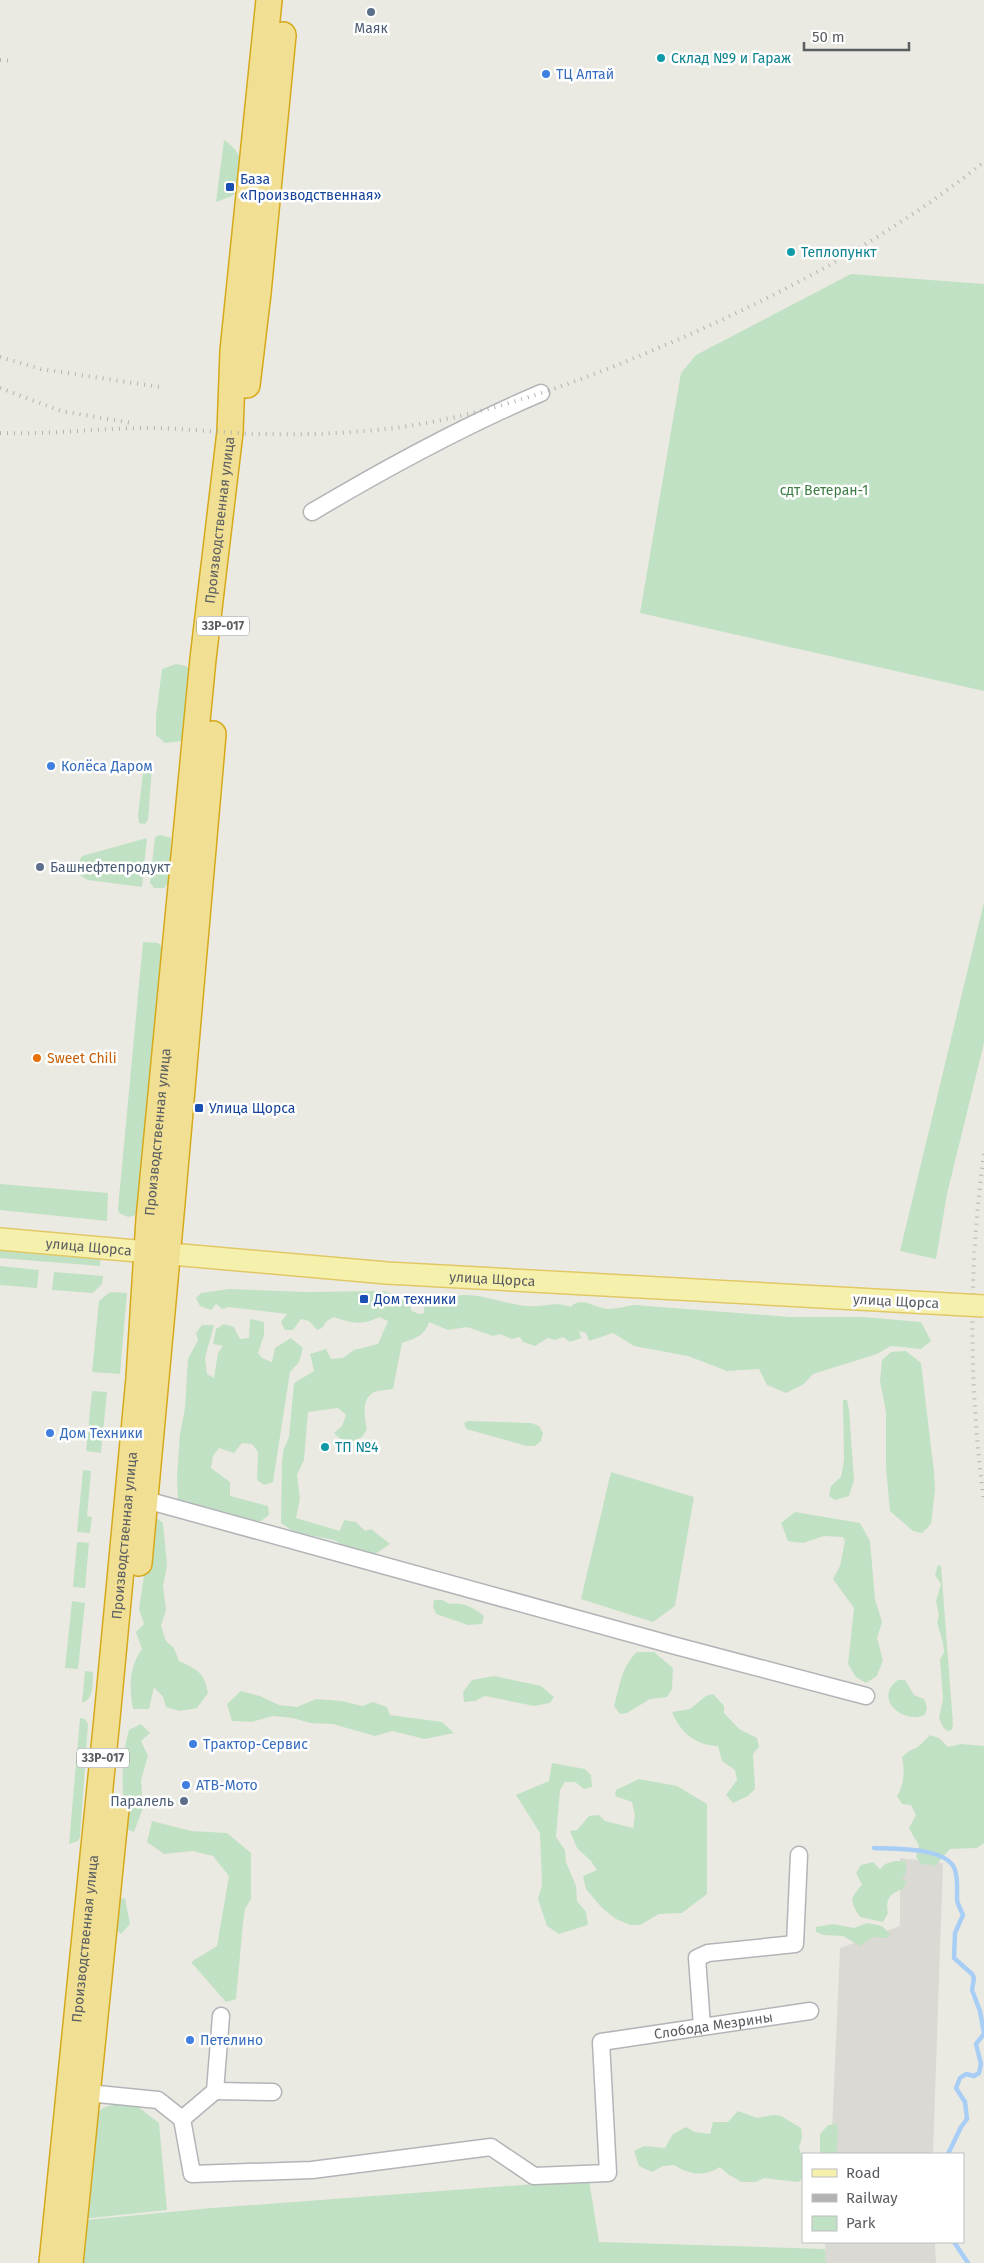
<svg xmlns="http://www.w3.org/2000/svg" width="984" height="2263" viewBox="0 0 984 2263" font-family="'Fira Sans',sans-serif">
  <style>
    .industrial { fill: #dad9d4 }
    .green { fill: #c1e1c4 }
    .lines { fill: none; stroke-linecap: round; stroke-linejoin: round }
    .stream { stroke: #a9cef5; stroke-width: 4.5 }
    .minor-casing { stroke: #b3b4b8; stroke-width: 19 }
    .major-casing { stroke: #e1c866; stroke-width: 24 }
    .highway-casing { stroke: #d5a919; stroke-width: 28 }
    .minor { stroke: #fff; stroke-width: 16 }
    .major { stroke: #f6f0ad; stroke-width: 21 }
    .highway { stroke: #f1e094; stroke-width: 25 }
    .rail { stroke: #b2b3b3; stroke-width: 4; stroke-dasharray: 1 6; stroke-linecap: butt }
    .major-bridge-casing { stroke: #e1c866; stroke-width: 24; stroke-linecap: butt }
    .major-bridge { stroke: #f6f0ad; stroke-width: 21 }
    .service-dot { fill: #5c6f8a; stroke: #fff; stroke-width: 2 }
    .culture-dot { fill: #0f9aa8; stroke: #fff; stroke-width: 2 }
    .shop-dot { fill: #3f7fe0; stroke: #fff; stroke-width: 2 }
    .transit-dot { fill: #1a4fb4; stroke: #fff; stroke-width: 2 }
    .food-dot { fill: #e8710a; stroke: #fff; stroke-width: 2 }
    .labels { text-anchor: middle; stroke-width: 5; stroke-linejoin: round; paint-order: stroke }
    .shield { fill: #fff; stroke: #8c8e90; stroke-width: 1 }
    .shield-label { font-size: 12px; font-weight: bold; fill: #5a5d61 }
    .service-label { font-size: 14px; fill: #4e5e75; stroke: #fff }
    .culture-label { font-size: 14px; fill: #0d838f; stroke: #fff; text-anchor: start }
    .shop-label { font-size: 14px; fill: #366cbe; stroke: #fff; text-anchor: start }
    .transit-label { font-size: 14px; fill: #164399; stroke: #fff; text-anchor: start }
    .park-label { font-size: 14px; fill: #3d7d45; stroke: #fff }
    .street-label { font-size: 14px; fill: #5a5d61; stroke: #fff }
    .food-label { font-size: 14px; fill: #c56008; stroke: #fff; text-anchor: start }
  </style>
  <rect width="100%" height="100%" fill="#ebeae2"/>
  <path class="industrial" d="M900,1858L943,1863L933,2154H831L840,1948L900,1926Z
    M825,2242H935L936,2263H826Z"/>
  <path class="green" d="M224,140C246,155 241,165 239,189L232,196L216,202Z
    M851,274L984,284V691L640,613L681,373L696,355Z
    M176,664L186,666L191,672L184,741L165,743L156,735V716L162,669Z
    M147,763H151L152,767L148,820L145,824L139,823L138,816L144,765Z
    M160,835L171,838L169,883L164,888H154L150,883L155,837Z
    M147,838L142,887L88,880L81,876L78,864L82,856Z
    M984,902V1043L947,1194L936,1259L900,1251Z
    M143,942L158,943L162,947L138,1209L136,1215L128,1217L119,1213L118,1208Z
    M0,1184L108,1193L107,1221L0,1210Z
    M0,1249L101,1257L100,1266L0,1258Z
    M0,1266L39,1270L37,1288L0,1285Z
    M54,1272L103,1276L102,1284L93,1293L52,1290Z
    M229,1289L305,1292L384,1291L407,1300L412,1311L419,1314L424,1313V1298C437,1301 449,1296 462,1295C487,1294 513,1308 538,1306C552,1305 557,1302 571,1307C580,1295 597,1309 609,1309C617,1309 626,1306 634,1305L790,1317H864L921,1322L931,1341L921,1349L891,1346L877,1354L813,1374L804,1384L786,1393L767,1385L759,1369L727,1371L688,1356L634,1346L613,1333L589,1341L586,1333L579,1331L581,1338L570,1342L563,1337L555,1340L548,1338L535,1346L523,1342L520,1337L512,1339L500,1334L493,1336L467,1327L448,1330L429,1322C426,1335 414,1339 402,1343L393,1389C388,1390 382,1390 377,1391C361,1395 364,1417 367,1429L362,1437L350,1443L339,1438L334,1433L342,1426L346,1415L338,1408L308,1412L304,1460L297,1475L300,1499L296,1518L340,1531L344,1520L356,1522L365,1531L371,1529L390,1544L372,1556H362L334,1540L294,1532L281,1523L282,1461L284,1448L289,1437L294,1383L314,1371L310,1354L326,1349L331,1359L343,1358L354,1350L378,1344L388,1321L379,1317C362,1326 351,1323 334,1317L326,1322L322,1328L317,1330L309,1321L301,1319L293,1330H285L281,1322L287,1314L229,1307L222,1309L216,1304L211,1310L200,1306L196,1298L201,1293Z
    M110,1292L127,1293L120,1374L92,1372L99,1301Z
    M250,1319L264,1322V1335L258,1353L262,1358L272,1362L275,1348L291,1338L303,1348L299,1362L290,1372L273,1482L264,1485L257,1480L258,1452L252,1444L242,1443L234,1453L219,1448L213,1456L211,1468L230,1482V1496L268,1506L269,1515L261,1521H249L178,1501L177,1477L180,1434L185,1408L188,1359L198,1340L196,1333L202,1325H214L205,1358L207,1374L214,1378L218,1353L223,1346L213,1344L216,1329L224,1324L234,1327L240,1339L249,1338Z
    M906,1351L921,1363L934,1472L935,1490L931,1524L922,1533L913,1531L890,1511L886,1468V1412L880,1381L882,1360L891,1352Z
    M92,1391L107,1392L101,1453L86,1451Z
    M843,1400H847L849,1410L854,1480L849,1496L835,1500L829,1496L831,1486L841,1477L844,1460Z
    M468,1421L531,1423L539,1426L543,1433L541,1441L535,1446H527L466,1429L464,1423Z
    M83,1470L91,1471L87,1516L92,1517L90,1533L77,1532Z
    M611,1472L694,1497L675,1606L653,1622L581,1599Z
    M795,1512L860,1523L870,1541L875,1599L882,1622L877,1638L883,1660L877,1676L866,1683L856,1677L848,1664L854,1608L833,1579L840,1566L845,1541L843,1537L824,1536L803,1543L788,1541L781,1523Z
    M157,1518L163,1523L167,1566L163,1586L166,1610L161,1626L166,1641L174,1648L179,1661C198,1670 204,1672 208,1693L197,1708L180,1711L166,1707L163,1697L154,1687L149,1709H133C129,1687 129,1667 142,1649L136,1632L144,1624L139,1609L146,1562L153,1551L154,1532Z
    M77,1542L89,1543L85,1588L73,1587Z
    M938,1565L941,1566L953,1724L952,1730L947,1731L943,1727L939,1718L943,1699L940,1660L944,1652L943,1643L937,1622L939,1615L936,1601L941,1584L935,1575Z
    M434,1600H442L450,1604C463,1602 474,1608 484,1616L482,1624L468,1625L436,1614L433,1606Z
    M72,1601L85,1603L78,1669L65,1668Z
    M637,1652H654L673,1668L672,1689L667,1697L650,1699L627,1713L620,1714L614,1706C620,1686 621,1667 637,1652Z
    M85,1671L93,1672C92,1684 95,1698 82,1703Z
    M494,1676L541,1686L554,1697L550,1703L534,1706L485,1696L475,1701L464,1702L463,1692L472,1680Z
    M898,1680H905L914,1695L924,1699L927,1707L925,1715C921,1716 916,1718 913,1717C892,1715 878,1694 898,1680Z
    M241,1691L260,1696L279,1705L297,1707L316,1699L342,1701L362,1706L373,1702L387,1707L390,1715L442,1722L454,1733L425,1739L392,1731L375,1736L333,1724L310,1723L293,1718L273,1716L251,1722L232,1721L227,1704Z
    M713,1694L724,1706V1713L739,1729L757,1738L759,1747L753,1754L755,1789L748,1796L733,1803L726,1795L737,1780L735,1770L722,1761L718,1746C696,1746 680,1732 672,1712L690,1709L706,1696Z
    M80,1718L85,1719L88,1724L80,1837L78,1841L69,1844Z
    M141,1724L150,1733L141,1741L148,1756L141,1780L143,1808L134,1832L126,1829C122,1798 120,1760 129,1730Z
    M930,1735L939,1738L948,1747L961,1744L984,1746V1843L977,1848L950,1849L935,1866L928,1864L922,1865L916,1857L919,1846L909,1828L916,1815L911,1805L902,1804L897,1796C904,1786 905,1770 902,1757L909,1751L918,1747Z
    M552,1763L585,1769L591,1775L592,1787L584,1789L575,1782H565L560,1790L556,1837L565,1850L566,1862L576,1886L577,1901L586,1912L588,1925L559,1934L547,1926L538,1899L542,1885L540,1833L516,1795L549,1781Z
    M639,1779L677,1786L707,1804V1894L682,1913L659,1914L640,1925H630L616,1919L602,1908L586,1889L583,1876L597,1870L591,1861L577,1848L570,1831L577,1830L589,1816L599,1815L605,1821L633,1828L635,1816L632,1802L615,1796L616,1790Z
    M152,1821L191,1831L227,1833L251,1853V1899L245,1909L243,1923L236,1999L226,2002L191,1962L217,1946L229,1876L213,1856L193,1851L164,1854L147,1842Z
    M895,1861H906V1873L902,1878L907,1882L903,1889C890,1893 885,1899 888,1913L883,1922L860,1917C850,1901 849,1899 862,1885L856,1873L861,1865L873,1862L880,1869L885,1864Z
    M125,1898L130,1924L121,1934L114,1927L118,1899Z
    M867,1923L882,1926L891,1935L886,1938L873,1937L860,1946L843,1936L824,1935L816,1932V1927L833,1924L854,1928Z
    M120,2102L137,2106L159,2123L167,2210L81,2219L92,2117L103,2108Z
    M738,2111L757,2118L774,2115L781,2116L801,2128L802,2138L799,2147L803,2160V2178L798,2182L764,2178L756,2182H742L729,2175L720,2167C704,2177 690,2175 674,2165L663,2166L652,2172L639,2166L634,2151L644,2146L665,2148L673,2134L686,2127L695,2132L710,2134L713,2122H728Z
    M837,2124C840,2135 836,2143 837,2154H820V2134L828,2125Z
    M589,2180L599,2242L825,2249L826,2263H82L86,2220L212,2208Z"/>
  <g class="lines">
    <path class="stream" d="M874,1848C894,1849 948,1847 955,1870C958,1879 957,1890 957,1900C958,1905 961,1910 963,1915L955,1933L954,1958L972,1974L974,1978L972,1990L980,2011L984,2033
      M948,2154L961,2127L967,2119L965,2102L956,2088L960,2078L966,2074L974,2076L979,2073L981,2064L976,2044L984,2034
      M954,2242L968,2263"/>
    <g class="minor-casing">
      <g id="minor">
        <path d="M312,512C386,468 461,427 541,393"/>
        <path d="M146,1500L676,1646L866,1696"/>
        <path d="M702,2026L697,1958L708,1953L795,1944L799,1855"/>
        <path d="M215,2091L273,2092"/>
        <path id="s1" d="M88,2093L158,2100L182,2119L192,2174L312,2170L491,2147L534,2176L608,2173L601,2042L810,2011"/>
        <path d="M182,2119L215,2091L221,2016"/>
      </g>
    </g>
    <g class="major-casing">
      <g id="major">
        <path id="s2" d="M0,1239L387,1273L930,1303"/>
      </g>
    </g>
    <g class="highway-casing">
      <g id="highway">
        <path d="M247,385L258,293L283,35"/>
        <path d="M139,1563C166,1287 188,1010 213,734"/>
        <path id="s3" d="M52,2263L107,1718L139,1378L149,1219L203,659L230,432L233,351L269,0"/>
        <path d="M70,2263L116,1809"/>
      </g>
    </g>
    <use href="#minor" class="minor"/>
    <use href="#major" class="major"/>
    <use href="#highway" class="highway"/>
    <path class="rail" d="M0,60L14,61
      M0,357L41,369L160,387
      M0,388L61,411L132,423
      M0,433C49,435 98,428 147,428C188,428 228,434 268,434C310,435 353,433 394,428C485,416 571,385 656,349C772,300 885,241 984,162
      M984,1154C968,1269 969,1387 984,1502"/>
    <g class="major-bridge-casing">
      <path id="major-bridge" d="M930,1303L984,1306"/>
    </g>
    <use href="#major-bridge" class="major-bridge"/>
  </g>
  <g class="service-dot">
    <circle cx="371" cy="12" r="5"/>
    <circle cx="40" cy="867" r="5"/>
    <circle cx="184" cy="1801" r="5"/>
  </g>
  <g class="culture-dot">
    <circle cx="661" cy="58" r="5"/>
    <circle cx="791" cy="252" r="5"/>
    <circle cx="325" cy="1447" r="5"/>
  </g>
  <g class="shop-dot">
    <circle cx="546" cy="74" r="5"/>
    <circle cx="51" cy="766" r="5"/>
    <circle cx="50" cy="1433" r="5"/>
    <circle cx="193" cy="1744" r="5"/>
    <circle cx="186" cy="1785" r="5"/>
    <circle cx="190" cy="2040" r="5"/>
  </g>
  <g class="transit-dot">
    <rect x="225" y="182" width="10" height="10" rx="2.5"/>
    <rect x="194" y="1103" width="10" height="10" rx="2.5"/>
    <rect x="359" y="1294" width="10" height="10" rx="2.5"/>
  </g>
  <circle class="food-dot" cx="37" cy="1058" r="5"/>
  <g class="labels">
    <g class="shield">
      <rect x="197" y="616.5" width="52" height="19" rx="4"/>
      <rect x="77" y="1748.5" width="52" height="19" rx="4"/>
    </g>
    <g class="shield-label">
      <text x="223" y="630">33Р-017</text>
      <text x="103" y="1762">33Р-017</text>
    </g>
    <g class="service-label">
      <text x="371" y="33">Маяк</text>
      <text x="50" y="872" text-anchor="start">Башнефтепродукт</text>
      <text x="174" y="1806" text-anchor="end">Паралель</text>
    </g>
    <g class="culture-label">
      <text x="671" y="63">Склад №9 и Гараж</text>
      <text x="801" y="257">Теплопункт</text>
      <text x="335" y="1452">ТП №4</text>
    </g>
    <g class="shop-label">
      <text x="556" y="79">ТЦ Алтай</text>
      <text x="61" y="771">Колёса Даром</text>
      <text x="60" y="1438">Дом Техники</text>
      <text x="203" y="1749">Трактор-Сервис</text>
      <text x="196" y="1790">АТВ-Мото</text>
      <text x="200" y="2045">Петелино</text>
    </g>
    <g class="transit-label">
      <text x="240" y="184">База<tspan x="240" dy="16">«Производственная»</tspan></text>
      <text x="209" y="1113">Улица Щорса</text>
      <text x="374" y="1304">Дом техники</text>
    </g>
    <g class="park-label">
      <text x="824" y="495">сдт Ветеран-1</text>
    </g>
    <g class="street-label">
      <text dy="5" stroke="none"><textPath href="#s3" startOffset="1751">Производственная улица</textPath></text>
      <text dy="5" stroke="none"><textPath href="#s3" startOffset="1136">Производственная улица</textPath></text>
      <text dy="5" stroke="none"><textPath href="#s2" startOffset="89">улица Щорса</textPath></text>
      <text dy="5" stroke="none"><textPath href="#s2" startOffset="494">улица Щорса</textPath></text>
      <text transform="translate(896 1301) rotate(3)" y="5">улица Щорса</text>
      <text dy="5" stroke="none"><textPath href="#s3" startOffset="731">Производственная улица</textPath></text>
      <text dy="5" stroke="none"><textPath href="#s3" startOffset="326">Производственная улица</textPath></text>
      <text dy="5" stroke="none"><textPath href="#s1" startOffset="828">Слобода Мезрины</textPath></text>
    </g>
    <g class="food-label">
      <text x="47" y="1063">Sweet Chili</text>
    </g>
  </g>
  <rect x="802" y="2153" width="162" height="90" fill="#ffffff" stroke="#bdbec0"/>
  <rect x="812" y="2169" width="25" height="8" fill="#f6f0ad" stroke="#bdbec0"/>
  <text x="846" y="2178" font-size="15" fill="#5a5d61">Road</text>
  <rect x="812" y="2194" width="25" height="8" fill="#b2b3b3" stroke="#bdbec0"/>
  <text x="846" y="2203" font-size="15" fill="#5a5d61">Railway</text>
  <rect x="812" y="2216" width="25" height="15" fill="#c1e1c4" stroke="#bdbec0"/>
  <text x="846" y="2228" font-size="15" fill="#5a5d61">Park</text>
  <path d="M804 42v8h105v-8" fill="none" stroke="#5a5d61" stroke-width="2.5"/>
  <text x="812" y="42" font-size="15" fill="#5a5d61" stroke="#ffffff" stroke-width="4" paint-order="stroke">50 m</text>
</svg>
